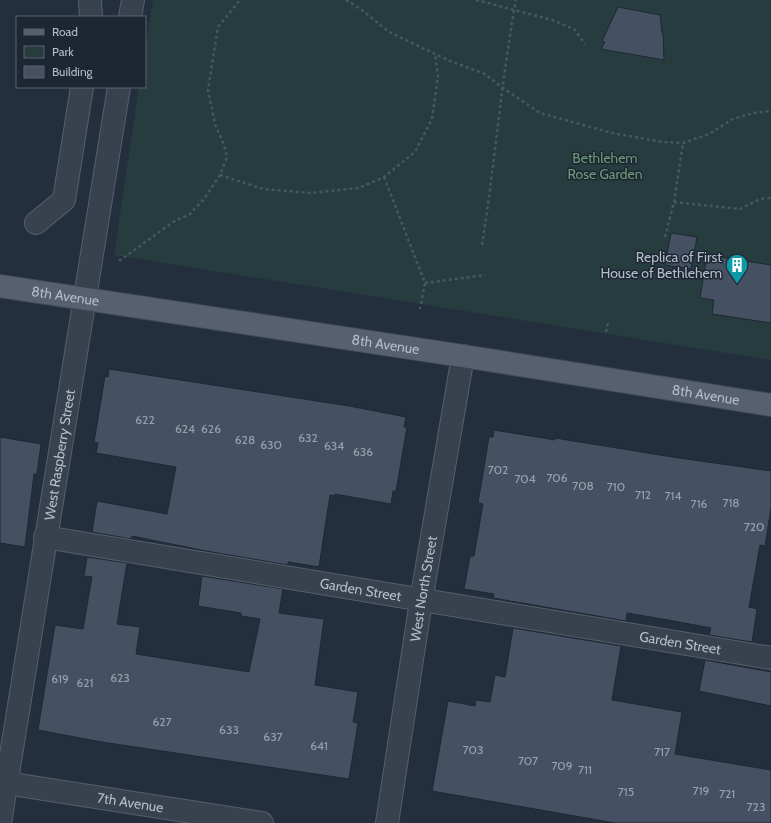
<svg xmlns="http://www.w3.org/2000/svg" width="771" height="823" viewBox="0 0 771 823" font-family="Cabin,sans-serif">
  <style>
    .green { fill: #263c3f }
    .building { fill: #455162; stroke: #1f2835 }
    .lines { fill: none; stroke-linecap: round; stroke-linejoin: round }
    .minor-casing { stroke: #565f6c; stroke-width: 24 }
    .major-casing { stroke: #414a57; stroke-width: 24 }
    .path { stroke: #44595c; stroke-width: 2.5; stroke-dasharray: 3 3; stroke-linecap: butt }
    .minor { stroke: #38414e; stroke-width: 22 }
    .major { stroke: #56606e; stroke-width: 22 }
    .labels { text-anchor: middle; stroke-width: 3; stroke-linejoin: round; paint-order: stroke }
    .number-label { font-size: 12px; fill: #98a1af }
    .park-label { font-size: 14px; fill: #6b9a76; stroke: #1d2633 }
    .poi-label { font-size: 14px; fill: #b4bcc9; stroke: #1d2633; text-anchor: end }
    .street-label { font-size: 14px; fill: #b4bcc9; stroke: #1d2633 }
  </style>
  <rect width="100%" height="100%" fill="#242f3e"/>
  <path class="green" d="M153,0H771V360L114,255L139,87H145V50Z"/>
  <path class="building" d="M618,7L660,15L662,33H663L664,60L601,49L605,42L602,41Z
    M671,233L697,237L691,269L665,265Z
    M707,255L771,265V323L712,314L714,300L700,298Z
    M109,369L349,406L406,417L404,427H407L396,491H393L391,504L335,494V496L330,495L319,567L288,562V565L206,551L132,536L131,539L92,532L97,501L167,514L176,467L96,453L98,443L94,442L105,376L108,377Z
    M494,430L555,440V438L672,457L771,471V508L765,546L760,545L749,607L757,609L752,642L709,635L711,628L674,621L627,613L626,621L493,598L494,594L464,589L470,556H474L483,504L478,503L489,437H493Z
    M0,437L41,444L37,474H34L25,547L0,543Z
    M87,557L127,563L117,624L140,627L136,654L249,672L260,619L241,616V613L198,606L202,576L283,589L279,613L324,619L315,685L358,692L353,722L358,723L349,779L102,742L38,730L55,625L83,629L92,577L84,576Z
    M513,628L621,646L612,700L682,712L675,754L771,770V823H615L432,791L448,701L475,706L476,700L490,702L495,675L505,677Z
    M705,660L771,672V706L699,691Z"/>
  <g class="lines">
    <g class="minor-casing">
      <g id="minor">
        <path d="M90,0L91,17"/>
        <path d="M130,17L133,0"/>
        <path d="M36,223L64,200L82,87"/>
        <path id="s1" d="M45,537L771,658"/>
        <path id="s2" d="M0,782L262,823"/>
        <path id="s3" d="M0,823L119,87"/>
        <path id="s4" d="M387,823L421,601L463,356"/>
      </g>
    </g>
    <g class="major-casing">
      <g id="major">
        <path id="s5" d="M0,286L463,356L771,405"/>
      </g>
    </g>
    <path class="path" d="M346,0L362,10L389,32L450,61L485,74L503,88L540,113L612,133L663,142L683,143L709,134L733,119L753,113L771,111
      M476,0L552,20L574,29L585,44
      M220,175L263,189L310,193L359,188L384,177L415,152L432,119L438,76L435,54
      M384,177L425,283L420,309
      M674,202L740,209L760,199L771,198
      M665,237L674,202L683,143
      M482,245C495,164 501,81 516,0
      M119,261L173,222L190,214L204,199L220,175L227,157L224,145L215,124L208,90L218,27L240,0
      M425,283L485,275
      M606,332L608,323"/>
    <use href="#minor" class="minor"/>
    <use href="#major" class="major"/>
  </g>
  <defs>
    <g id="building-pin" transform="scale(1.15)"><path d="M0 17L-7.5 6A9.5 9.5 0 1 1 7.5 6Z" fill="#0f9aa8" stroke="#1d2633"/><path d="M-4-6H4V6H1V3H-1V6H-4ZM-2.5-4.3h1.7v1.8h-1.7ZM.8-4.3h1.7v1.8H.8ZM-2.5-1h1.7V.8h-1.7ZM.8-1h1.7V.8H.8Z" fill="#fff"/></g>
  </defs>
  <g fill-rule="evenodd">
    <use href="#building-pin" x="737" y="265"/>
  </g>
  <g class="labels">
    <g class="number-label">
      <text x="145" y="424">622</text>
      <text x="185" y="433">624</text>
      <text x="211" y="433">626</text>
      <text x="308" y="442">632</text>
      <text x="245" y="444">628</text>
      <text x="271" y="449">630</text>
      <text x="334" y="450">634</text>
      <text x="363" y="456">636</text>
      <text x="498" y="474">702</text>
      <text x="557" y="482">706</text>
      <text x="525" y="483">704</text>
      <text x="583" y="490">708</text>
      <text x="616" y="491">710</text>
      <text x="643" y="499">712</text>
      <text x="673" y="500">714</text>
      <text x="731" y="507">718</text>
      <text x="699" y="508">716</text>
      <text x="754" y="531">720</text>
      <text x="120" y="682">623</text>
      <text x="60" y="683">619</text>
      <text x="85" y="687">621</text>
      <text x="162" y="726">627</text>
      <text x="229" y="734">633</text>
      <text x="273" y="741">637</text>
      <text x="319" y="750">641</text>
      <text x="473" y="754">703</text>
      <text x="662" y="756">717</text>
      <text x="528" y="765">707</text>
      <text x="562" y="770">709</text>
      <text x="585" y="774">711</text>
      <text x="701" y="795">719</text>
      <text x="626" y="796">715</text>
      <text x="727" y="798">721</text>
      <text x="756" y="811">723</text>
    </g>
    <g class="park-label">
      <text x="605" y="163">Bethlehem<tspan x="605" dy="16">Rose Garden</tspan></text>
    </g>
    <g class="poi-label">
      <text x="722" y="262">Replica of First<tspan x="722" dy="16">House of Bethlehem</tspan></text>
    </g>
    <g class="street-label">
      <text dy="5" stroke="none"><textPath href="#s5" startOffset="66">8th Avenue</textPath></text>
      <text dy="5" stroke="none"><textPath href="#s5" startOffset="390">8th Avenue</textPath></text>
      <text dy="5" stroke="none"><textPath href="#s5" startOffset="714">8th Avenue</textPath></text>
      <text dy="5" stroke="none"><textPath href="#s3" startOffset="373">West Raspberry Street</textPath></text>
      <text dy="5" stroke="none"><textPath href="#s4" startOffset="237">West North Street</textPath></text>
      <text dy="5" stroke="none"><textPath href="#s1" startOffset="320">Garden Street</textPath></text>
      <text dy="5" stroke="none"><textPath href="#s1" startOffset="644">Garden Street</textPath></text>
      <text dy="5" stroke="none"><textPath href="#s2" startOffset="132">7th Avenue</textPath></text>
    </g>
  </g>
  <rect x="16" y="16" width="130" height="72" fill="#1d2633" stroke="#59626f"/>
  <rect x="24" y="29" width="20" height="6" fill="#56606e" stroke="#59626f"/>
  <text x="52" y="36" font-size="12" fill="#b4bcc9">Road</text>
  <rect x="24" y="46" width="20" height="12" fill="#263c3f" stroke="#59626f"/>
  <text x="52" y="56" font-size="12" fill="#b4bcc9">Park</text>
  <rect x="24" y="66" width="20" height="12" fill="#455162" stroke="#59626f"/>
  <text x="52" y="76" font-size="12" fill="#b4bcc9">Building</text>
</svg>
